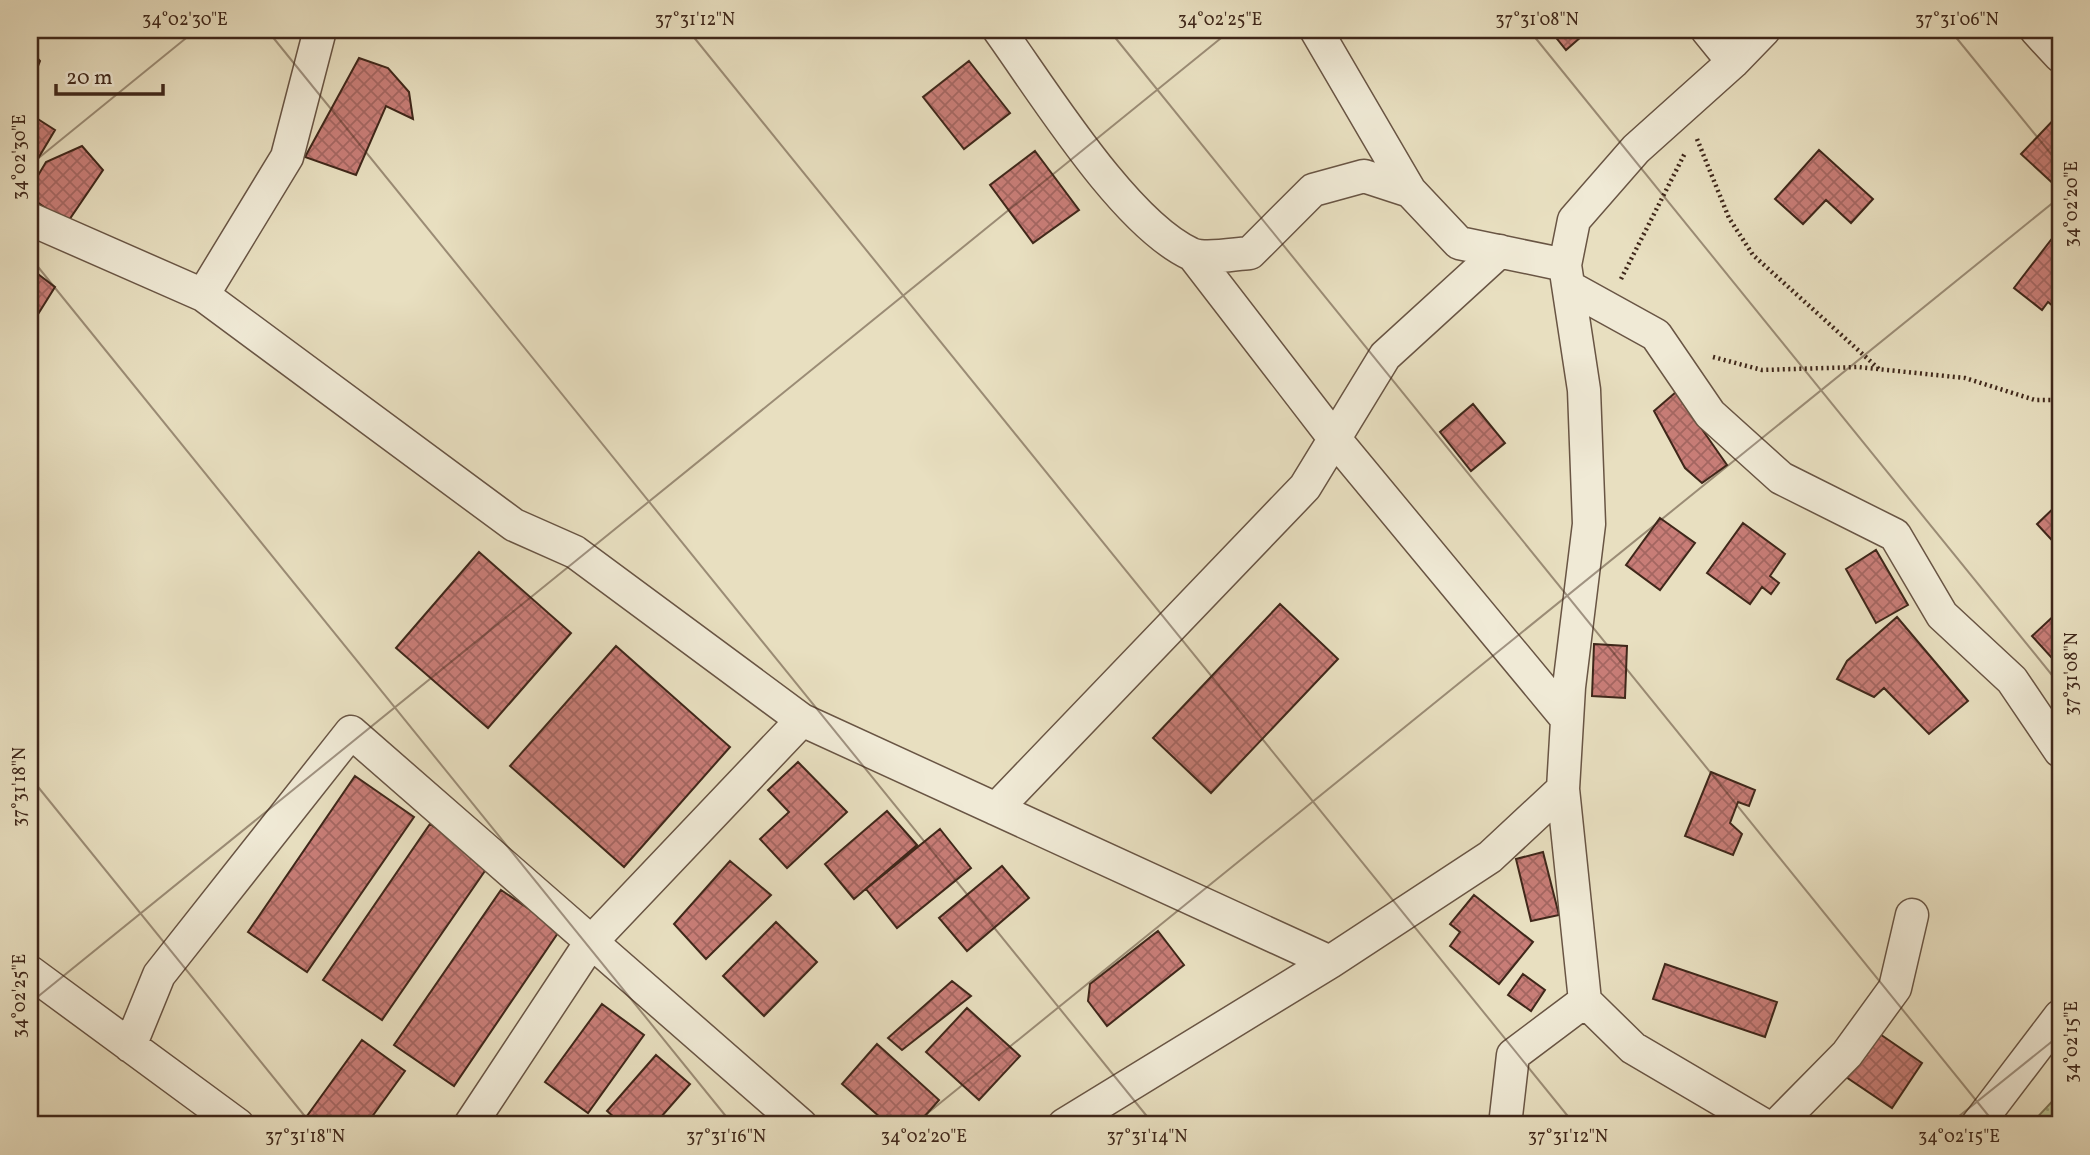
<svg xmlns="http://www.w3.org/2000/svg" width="2090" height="1155" viewBox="0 0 2090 1155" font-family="Vollkorn,serif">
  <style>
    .park { fill: url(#park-dots); stroke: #7c7455; stroke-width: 2 }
    .building { fill: url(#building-cross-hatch); stroke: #3f271a; stroke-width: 2 }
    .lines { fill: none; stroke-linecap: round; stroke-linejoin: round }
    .street-casing { stroke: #695544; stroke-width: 35 }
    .path { stroke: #3f271a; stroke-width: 4.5; stroke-dasharray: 2 3.5; stroke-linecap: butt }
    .street { stroke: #f0ead6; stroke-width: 32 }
    .ticks { fill: none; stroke: #3f271a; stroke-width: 2; stroke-opacity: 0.45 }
    .neatline { fill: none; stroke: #3f271a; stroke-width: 2.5 }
    .ticks-label { font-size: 18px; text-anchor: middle; fill: #3f271a }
  </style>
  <defs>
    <pattern id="park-dots" width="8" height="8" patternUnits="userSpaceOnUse" patternTransform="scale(1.75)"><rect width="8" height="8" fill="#b9c190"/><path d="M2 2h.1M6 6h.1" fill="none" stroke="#989d75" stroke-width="1.8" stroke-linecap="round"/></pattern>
    <pattern id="building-cross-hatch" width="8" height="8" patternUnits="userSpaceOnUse" patternTransform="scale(1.75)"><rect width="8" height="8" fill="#c87d77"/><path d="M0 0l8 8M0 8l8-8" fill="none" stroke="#a46661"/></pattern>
  </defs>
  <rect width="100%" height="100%" fill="#e8dfc0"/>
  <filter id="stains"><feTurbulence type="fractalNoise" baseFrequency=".00286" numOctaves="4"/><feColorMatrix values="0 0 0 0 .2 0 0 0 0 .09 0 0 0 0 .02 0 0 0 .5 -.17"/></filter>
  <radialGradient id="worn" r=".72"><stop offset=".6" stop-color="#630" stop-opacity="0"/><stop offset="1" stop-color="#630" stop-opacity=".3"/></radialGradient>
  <path class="park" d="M2060,1093V1125H2030Z"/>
  <path class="building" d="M1550,30H1589L1566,50Z
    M30,50L40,61L30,87Z
    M359,58L388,68L409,92L413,119L386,106L356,175L305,157Z
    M969,61L1010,113L964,149L923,97Z
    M2060,113V190L2021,154Z
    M30,114L55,130L30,172Z
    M82,146L103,170L67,223L30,197V189L46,162Z
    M1819,150L1873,199L1851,223L1826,200L1803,224L1775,199Z
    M1035,151L1079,210L1033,243L990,185Z
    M2057,232L2060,234V312L2048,302L2042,310L2014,288Z
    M30,268L55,287L30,327Z
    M1676,392L1727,465L1702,483L1685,468L1654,411Z
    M1473,404L1505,443L1471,471L1440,432Z
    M2060,502V549L2037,524Z
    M1660,518L1695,543L1660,590L1626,565Z
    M1743,523L1785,554L1770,576L1779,583L1771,594L1762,587L1750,604L1707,573Z
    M1876,550L1908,605L1876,623L1846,569Z
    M479,552L571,633L488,728L396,648Z
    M1280,604L1338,659L1211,793L1153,738Z
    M2060,610V667L2032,636Z
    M1897,617L1968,701L1929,734L1884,688L1874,697L1837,679L1847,661Z
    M1594,644L1627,646L1625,698L1592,696Z
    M616,646L730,747L624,867L510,766Z
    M798,762L847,812L787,868L760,839L789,812L768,790Z
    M1711,772L1755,790L1749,806L1738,802L1730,823L1742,834L1733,855L1685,836Z
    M355,776L414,817L307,972L248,932Z
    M887,811L917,845L854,899L825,864Z
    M430,824L489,865L382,1020L323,980Z
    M940,829L971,868L897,928L866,889Z
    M1543,852L1559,915L1531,921L1516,859Z
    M730,861L771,895L706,959L674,924Z
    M1002,866L1029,898L967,951L939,918Z
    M501,890L560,930L454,1086L394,1045Z
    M1474,895L1533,942L1499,984L1450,946L1460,932L1450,924Z
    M776,922L817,962L764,1016L723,976Z
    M1158,931L1184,965L1107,1026L1088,1001L1090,984Z
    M1665,964L1777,1002L1765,1037L1653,999Z
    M1523,974L1545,990L1531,1011L1508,995Z
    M952,981L971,996L902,1050L888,1038Z
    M602,1004L644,1035L588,1113L545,1082Z
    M967,1008L1020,1056L979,1100L926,1052Z
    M1874,1030L1922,1063L1892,1108L1843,1075Z
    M362,1040L405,1071L366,1125H319L307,1116Z
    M877,1044L939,1100L917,1125H889L842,1084Z
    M656,1055L690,1084L654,1125H623L607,1111Z"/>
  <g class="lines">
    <g class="street-casing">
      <path id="street" d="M999,30C1043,91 1124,223 1191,254C1205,260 1234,254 1250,253L1313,190L1364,176L1410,191L1459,243L1565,265
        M1316,30L1410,191
        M1707,30L1733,62
        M1764,30L1733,62L1636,149L1574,220L1565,265L1584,390L1589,524L1569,687L1563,789L1585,1001L1633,1048L1764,1125
        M2036,30L2060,56
        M30,219L203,295L514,525L575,552L802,720L1330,962
        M1193,255L1334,438L1567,719
        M1571,288L1656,335L1710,414L1781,478L1895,535L1942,615L2012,680L2060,751
        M203,295L287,157L320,30
        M996,809L1305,487L1385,356L1500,251
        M30,972L238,1125
        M130,1046L159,975L351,732L801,1125
        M470,1125L591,942L802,720
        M1064,1125L1330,962L1490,857L1563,789
        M1505,1125L1513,1055L1585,1001
        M1777,1125L1847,1054L1895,988L1912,915
        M1977,1125L2060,1016"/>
    </g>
    <path class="path" d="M1697,139L1729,218L1753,255L1879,369
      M1621,279L1685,153
      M1713,357L1762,370L1858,367L1965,378L2035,400H2060"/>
    <use href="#street" class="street"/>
  </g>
  <path class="ticks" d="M267,30L1154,1125M688,30L1575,1125M1109,30L1996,1125M1529,30L2060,685M1950,30L2060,165M30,165L196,30M30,257L733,1125M30,777L312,1125M30,1003L1231,30M913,1125L2060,197M1948,1125L2060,1035"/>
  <rect width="2090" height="1155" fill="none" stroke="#e8dfc0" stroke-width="77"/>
  <path d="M56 84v10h107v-10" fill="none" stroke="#3f271a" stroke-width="3.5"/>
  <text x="66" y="84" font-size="21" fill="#3f271a" stroke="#f0ead6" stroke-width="5" paint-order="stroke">20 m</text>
  <rect x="38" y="38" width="2014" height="1078" class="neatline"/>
  <g class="ticks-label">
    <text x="185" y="25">34°02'30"E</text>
    <text x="695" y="25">37°31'12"N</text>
    <text x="1220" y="25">34°02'25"E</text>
    <text x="1537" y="25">37°31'08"N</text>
    <text x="1957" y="25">37°31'06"N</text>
    <text transform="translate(19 157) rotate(-90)" y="6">34°02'30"E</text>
    <text transform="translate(2071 204) rotate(-90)" y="6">34°02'20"E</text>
    <text transform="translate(2071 674) rotate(-90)" y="6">37°31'08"N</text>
    <text transform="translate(19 787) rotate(-90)" y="6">37°31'18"N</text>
    <text transform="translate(19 996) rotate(-90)" y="6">34°02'25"E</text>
    <text transform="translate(2071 1042) rotate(-90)" y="6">34°02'15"E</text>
    <text x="305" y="1142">37°31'18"N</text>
    <text x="726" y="1142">37°31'16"N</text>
    <text x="924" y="1142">34°02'20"E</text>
    <text x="1147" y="1142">37°31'14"N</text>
    <text x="1568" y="1142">37°31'12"N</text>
    <text x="1959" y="1142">34°02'15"E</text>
  </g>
  <rect width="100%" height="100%" filter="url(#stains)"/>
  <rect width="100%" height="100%" fill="url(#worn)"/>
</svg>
